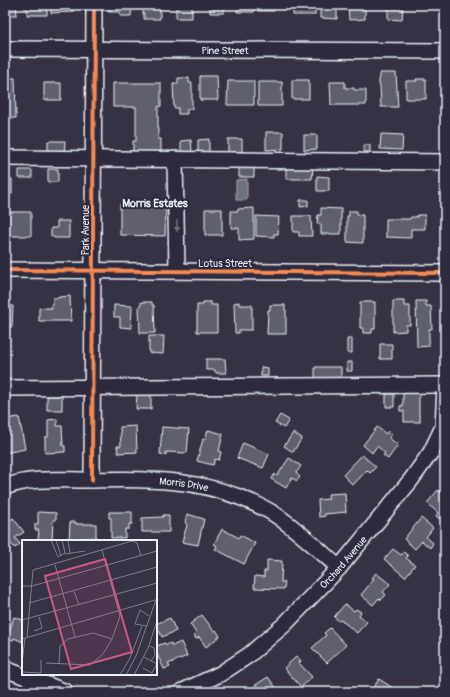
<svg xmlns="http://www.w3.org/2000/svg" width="450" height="697" viewBox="0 0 450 697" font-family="Pangolin,sans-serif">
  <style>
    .water { fill: #70717f; stroke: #a0a4af }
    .building { fill: #605e6e; stroke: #e8f1f8 }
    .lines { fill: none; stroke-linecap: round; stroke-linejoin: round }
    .minor-casing { stroke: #e8f1f8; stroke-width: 18 }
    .minor { stroke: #2f2a3d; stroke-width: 15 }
    .cycleway-casing { stroke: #2f2a3d; stroke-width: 6 }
    .cycleway { stroke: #f68b52; stroke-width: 4 }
    .oneway { fill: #70707e }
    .labels { text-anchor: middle; stroke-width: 4; stroke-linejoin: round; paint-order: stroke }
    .street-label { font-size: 10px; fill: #e8f1f8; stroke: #2f2a3d }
    .neighbourhood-label { font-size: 11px; font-weight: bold; fill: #e8f1f8; stroke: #2f2a3d }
    .inset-road { fill: none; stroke: #7d7e8c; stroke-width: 1 }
    .view { fill: #cd598a; fill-opacity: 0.15; stroke: #cd598a; stroke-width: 2 }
    .inset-edge { fill: none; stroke: #e8f1f8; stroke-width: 2 }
  </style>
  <rect width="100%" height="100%" fill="#363244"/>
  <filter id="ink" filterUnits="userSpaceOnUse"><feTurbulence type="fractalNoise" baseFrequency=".025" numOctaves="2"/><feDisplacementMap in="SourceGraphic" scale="8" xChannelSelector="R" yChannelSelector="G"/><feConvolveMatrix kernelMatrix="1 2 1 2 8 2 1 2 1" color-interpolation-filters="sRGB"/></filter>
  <g filter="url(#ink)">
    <path class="water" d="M247,179V200H236V180Z"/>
    <path class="building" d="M5,5H16L17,15H5Z
      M24,5H47V15H27V8H24Z
      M51,5H73V12L51,13Z
      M109,5H132L131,16H120V12H109Z
      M143,5H160V19H144V14H143Z
      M176,5H192V18H176Z
      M210,5H224V13H210Z
      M238,5H254V12H237Z
      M258,5H274V11H258Z
      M293,5H315V15H293Z
      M320,5H337V19L320,18Z
      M348,5H365V19L349,20Z
      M388,5H403L402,20L388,19Z
      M380,73H396L398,107H381L380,85H379V78H380Z
      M200,76H217L218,100H200Z
      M5,78H15L16,118H5Z
      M178,78H189V83H192V109H187V114H178V108H174L173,84H178Z
      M416,79H426V99H406V81H417Z
      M292,80H309V99H292Z
      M228,81H254V105H227Z
      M258,82H282V106H258Z
      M330,82H345V88H354V90H366V105H331Z
      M44,83H61V100H44Z
      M113,83H161V106L158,107V139H161V157L133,156V141H136V107H113Z
      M266,132H283V149L266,150Z
      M381,134L403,135L402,150L380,149Z
      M304,135H317V149L304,150Z
      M209,139V152H198V140Z
      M228,139H242V152H228Z
      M191,140L192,152H181V141Z
      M48,141H65L64,155H48Z
      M364,145H370V152H364Z
      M239,164H254V177H239Z
      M286,165L313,166L312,179H286Z
      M48,169H58V182H48Z
      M19,170H32V178H19Z
      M317,176L329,177V191H317Z
      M5,179H12V194H5Z
      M300,200H308V206L300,207Z
      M120,204L166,205L165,236L120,235Z
      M254,208V239L239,240V228H231V211H238V209Z
      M321,208L341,209V234H321V224H317L318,215H321Z
      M205,209H222V235H205Z
      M349,211H357V215H363V243L347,242V216H349Z
      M5,212H31V236H5Z
      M417,215H425V229H411V238L386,237V219H410L411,217H417Z
      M256,216L279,217L278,234H274V237L256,236Z
      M293,216H311L312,236H299V232H293Z
      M57,221H69V238H55L51,236V228H57Z
      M70,296L71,321H39V308H52L51,304H53V298H59V297Z
      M393,301H404V306H410V325H406V331L393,332Z
      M416,301H426V306H431L432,329H429V346L417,347Z
      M141,302H152V305H154L155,333H140L139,306L141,305Z
      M203,302H211V305H217V332H197V305H203Z
      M239,302V305H252V330H239V333H235L234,303Z
      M360,302H375V329H372V333H363V328H360Z
      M114,305L132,306L131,328L120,327V317H114Z
      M270,305H285V310H286V334H267L268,310H270Z
      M5,306H13L12,327L5,326Z
      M149,336H164L163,354L149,353Z
      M347,339H352V353H347Z
      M380,344H392V359H380Z
      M206,359H225L226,373H216L215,370H206Z
      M347,362H352V371H347Z
      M261,367L268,368V376H261Z
      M315,367H341V379H315Z
      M403,392H419V416H420V422H404V411H400V406H403Z
      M137,394L151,395V409H136Z
      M386,394H394V407H386Z
      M47,396H62V410H47Z
      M280,415L289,420L284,428L275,423Z
      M19,417L25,449L5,453V419Z
      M57,419V426H62L63,446H65V452L45,453V437H48V420Z
      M136,426L137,452L118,453L117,446H121L120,427Z
      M162,427L189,429L187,453L166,452V455L160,454Z
      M377,427L386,434L388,431L392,434L389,438L398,445L388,459L383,455L385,453L377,446L372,453L363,445Z
      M208,430L223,434L219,451L221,452L219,460L215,459L213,465L197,461L203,439H205Z
      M293,433L302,438L293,452L284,446Z
      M243,443L269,454L263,468L237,458Z
      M362,455L376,467L370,473L367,470L353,485L343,475Z
      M289,458L301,466L296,473L300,477L297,481L292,478L286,488L271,479L275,474L277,476Z
      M438,490L445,496V519L442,517L440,519L436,516L438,513L427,503Z
      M345,493L346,512L325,514V516L319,517L318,500L329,499L328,494Z
      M38,512L56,513V520H53L52,540L38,539L39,530H35V524H38Z
      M109,512H132V524H129V529H125V538H111V518H109Z
      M187,514L204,519L198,545L182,542L187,525L185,522Z
      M163,515H169V532H142V518L163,517Z
      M13,518L24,532L15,538L20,544L15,548L9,542L5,545V527L9,524L8,522Z
      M421,518L433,528L426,537L433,543L430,548L422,541L415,549L404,539Z
      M70,522H76V524H96V538H85V541H69Z
      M222,529L239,538L240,535L255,543L244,564L215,549L217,546L214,544Z
      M393,549L401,555L404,552L408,556L406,558L415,565L405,577L384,559Z
      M267,560L282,561L281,582H285L284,589L254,588L255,576L264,577V571H267Z
      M376,573L390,584L383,592L386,595L381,600L379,598L373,605L361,595L374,579L372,578Z
      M345,604L354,611L356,609L361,612L359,615L367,622L357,633L341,620L339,621L334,617Z
      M202,615L214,631L216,630L220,636L206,647L199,637L196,639L194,635L196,633L190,624Z
      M14,617L23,620V642L14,638L13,640L7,638Z
      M170,618L176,631L162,637L156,624Z
      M330,628L346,645L327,663L312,648L326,635L324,633Z
      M181,642L187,656L168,664L170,667L164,669L156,652V646L165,643L166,645L171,643L172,646Z
      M297,656L301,661L299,663L312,677L301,687L284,668Z
      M268,677L279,692H258L254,686Z
      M379,679L399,692H371Z"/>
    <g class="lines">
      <g class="minor-casing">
        <g id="minor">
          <path id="s1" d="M5,49L445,51"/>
          <path d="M5,158L445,162"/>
          <path d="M175,159L177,270"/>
          <path d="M5,270L445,273"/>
          <path d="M5,388L445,385"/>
          <path d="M92,480L94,5"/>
          <path id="s2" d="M5,487C29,477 60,480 86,480C154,479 209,477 271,512C294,526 319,550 339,568"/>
          <path d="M5,669L66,692"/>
          <path id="s3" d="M181,692L220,674L249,655L284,625L339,568L411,480L431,452L443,427L445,386"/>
        </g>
      </g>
      <use href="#minor" class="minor"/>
      <g class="cycleway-casing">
        <path id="cycleway" d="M5,270L445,273
          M92,480L94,5"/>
      </g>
      <use href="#cycleway" class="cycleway"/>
    </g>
    <defs><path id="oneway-solid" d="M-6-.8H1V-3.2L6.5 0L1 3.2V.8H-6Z"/></defs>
    <use class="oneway" href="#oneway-solid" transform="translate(177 226) rotate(89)"/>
  </g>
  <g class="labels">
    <g class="street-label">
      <text dy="4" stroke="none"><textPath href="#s1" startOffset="220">Pine Street</textPath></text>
      <text transform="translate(85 230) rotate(-90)" y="4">Park Avenue</text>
      <text x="225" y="267">Lotus Street</text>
      <text dy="4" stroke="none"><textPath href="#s2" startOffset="180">Morris Drive</textPath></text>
      <text dy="4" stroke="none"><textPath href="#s3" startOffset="210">Orchard Avenue</textPath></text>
    </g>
    <g class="neighbourhood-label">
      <text x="155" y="207">Morris Estates</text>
    </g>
  </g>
  <g transform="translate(22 540)">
    <rect width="135" height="135" fill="#363244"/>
    <path class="inset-road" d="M29,0L36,17L43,13L40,0M34,0L39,16M46,0L48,13M43,14L63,11M33,25L53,97M0,46H10L135,11M52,51L57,65M7,63L135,27M0,80L135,43M125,86L113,84L118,70L127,76M12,91L20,88L17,77M5,97L11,30L110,1L115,3L119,16M0,99L133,60M128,106L132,108L133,115L129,121M122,117L135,124M0,123L3,98M24,123L68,125L81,114L90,99L98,76L80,10M37,124L38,106L46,99L71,93L90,99M121,128L130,133L135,123M0,132L19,133V120M98,135L108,118L120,86M104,135L114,116L135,57M112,135L126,108L135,81"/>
    <path class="view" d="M83,19L110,112L49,129L23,36Z"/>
    <rect width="135" height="135" class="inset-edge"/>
  </g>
  <rect width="450" height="697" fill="none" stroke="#2f2a3d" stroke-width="20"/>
  <rect x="10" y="10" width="430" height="677" fill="none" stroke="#e8f1f8" stroke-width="1.5" filter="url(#ink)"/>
</svg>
